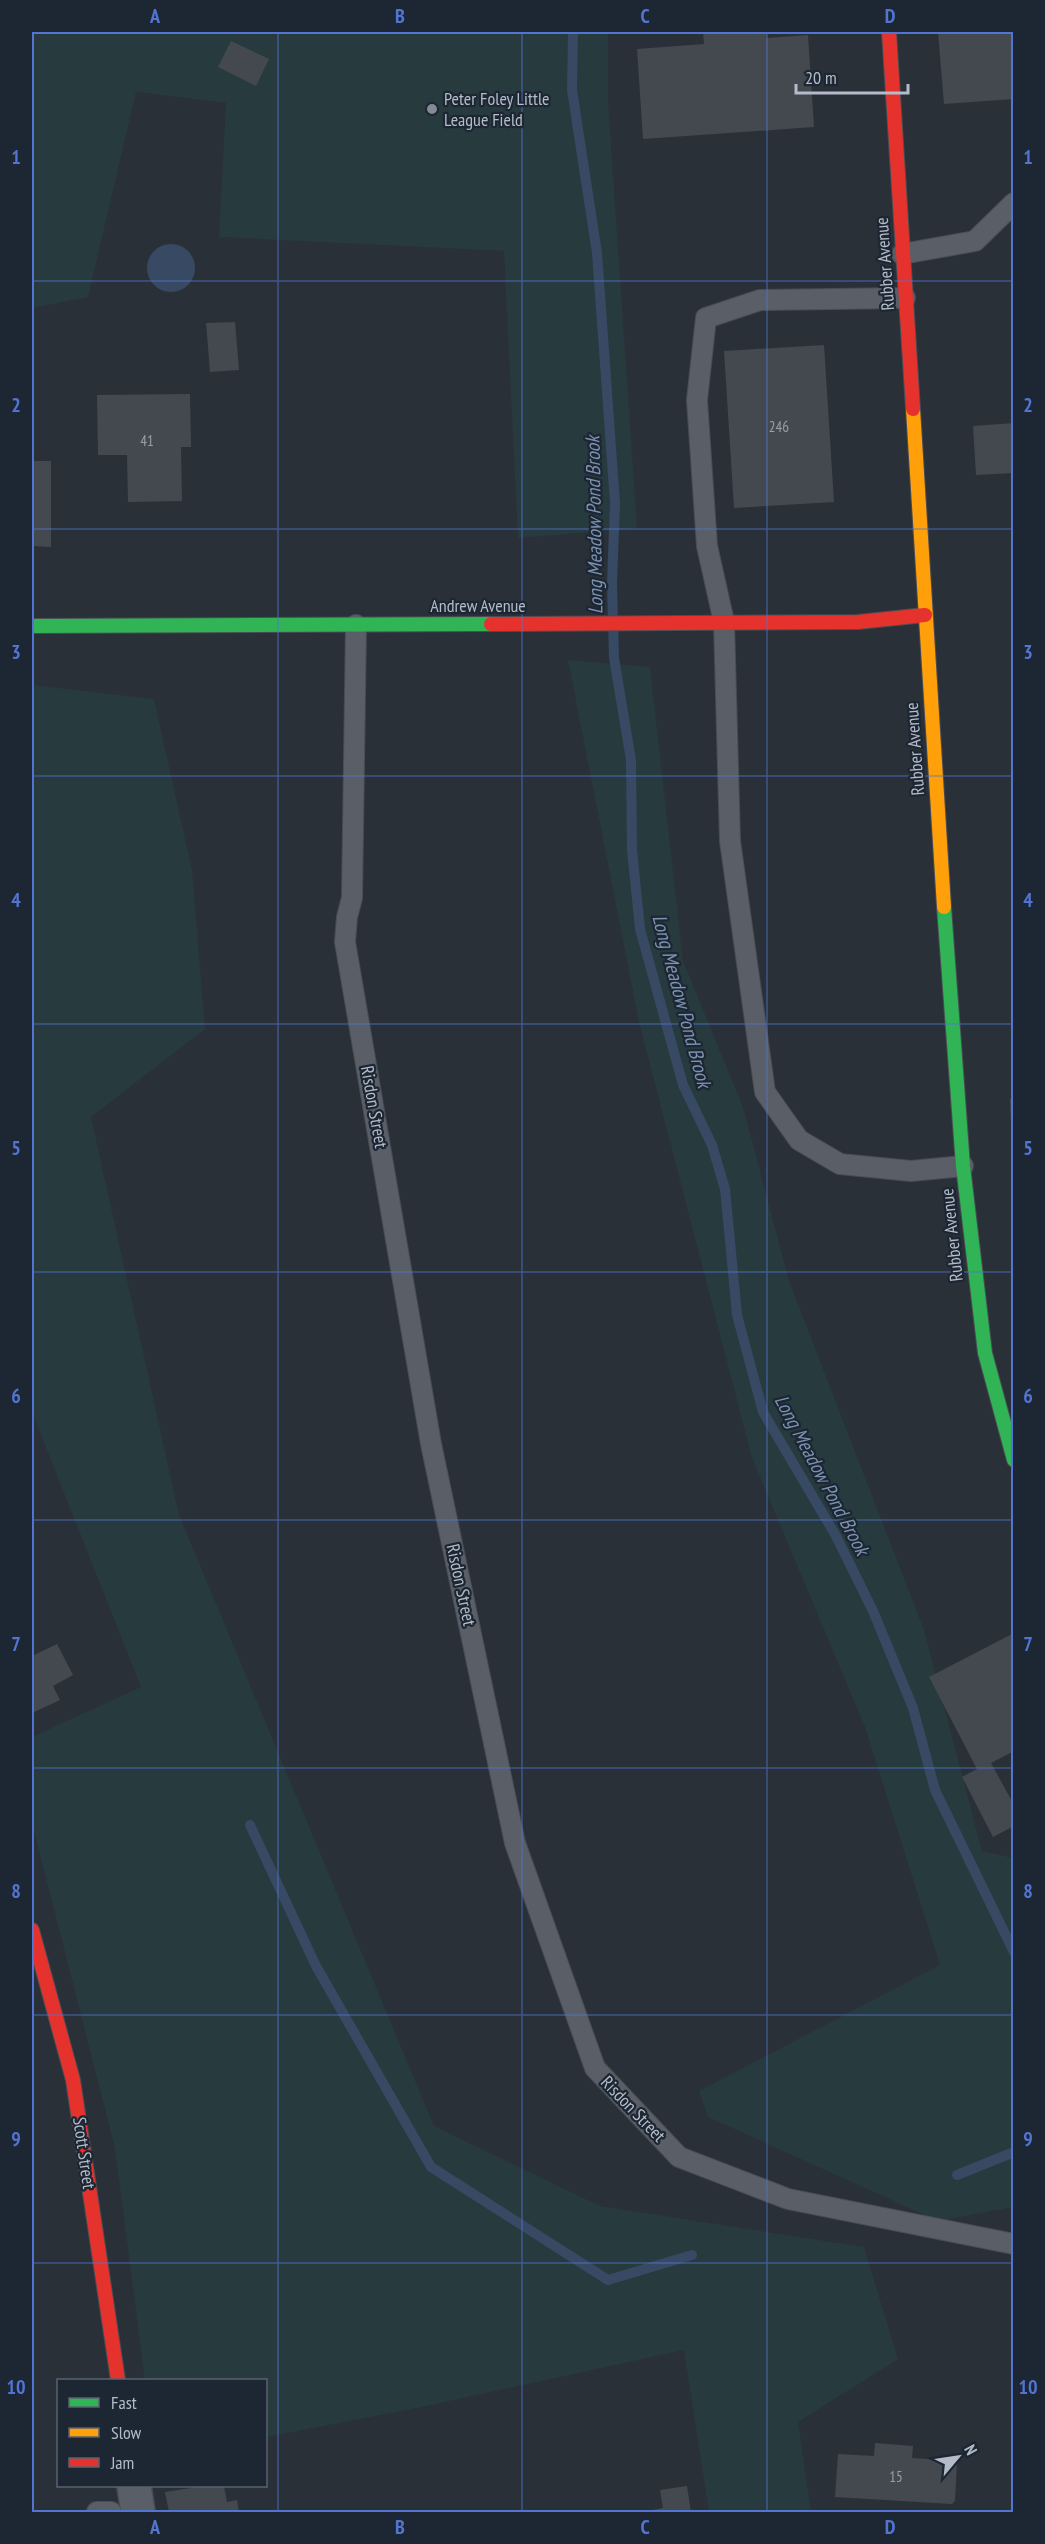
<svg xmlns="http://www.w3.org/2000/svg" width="1045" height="2544" viewBox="0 0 1045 2544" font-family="'PT Sans Narrow',sans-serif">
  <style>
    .green { fill: #273a3e }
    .water { fill: #384963 }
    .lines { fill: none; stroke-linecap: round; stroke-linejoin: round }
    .stream { stroke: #384963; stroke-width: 10 }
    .building { fill: #444950 }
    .lane-casing { stroke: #484c53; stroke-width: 22 }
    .street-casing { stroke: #484c53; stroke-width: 36 }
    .fast-casing { stroke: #484c53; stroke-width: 16 }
    .slow-casing { stroke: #484c53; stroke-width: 16 }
    .jam-casing { stroke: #484c53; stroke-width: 16 }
    .lane { stroke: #5a5e66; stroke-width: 20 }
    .street { stroke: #5a5e66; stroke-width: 33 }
    .fast { stroke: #30b455; stroke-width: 14 }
    .slow { stroke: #ff9f0a; stroke-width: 14 }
    .jam { stroke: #e5322d; stroke-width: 14 }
    .grid { fill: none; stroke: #5274d3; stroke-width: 1.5; stroke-opacity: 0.55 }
    .poi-dot { fill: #848b96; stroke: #1d2633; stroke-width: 2 }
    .labels { text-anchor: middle; stroke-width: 4.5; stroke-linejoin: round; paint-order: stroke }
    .number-label { font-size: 15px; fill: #989fab }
    .poi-label { font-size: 18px; fill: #b4bcc9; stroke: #1d2633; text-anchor: start }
    .street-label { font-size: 18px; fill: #b4bcc9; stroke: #1d2633 }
    .water-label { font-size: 20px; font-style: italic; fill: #7c92b1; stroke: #1d2633 }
    .neatline { fill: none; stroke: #5274d3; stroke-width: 2 }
    .grid-label { font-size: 20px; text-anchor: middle; font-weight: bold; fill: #5274d3 }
  </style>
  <rect width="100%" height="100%" fill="#2a3038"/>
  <path class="green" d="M32,32H608V101L637,528L518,538L504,251L219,237L226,103L136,92L88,297L32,308Z
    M568,660L650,667L683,961L743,1107L789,1281L924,1630L982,1851L1013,1858V2207L938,2221L708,2117L699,2091L940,1965L865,1727L752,1458L639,1022Z
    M32,685L154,699L192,870L205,1029L91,1117L179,1515L434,2126L600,2206L864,2247L898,2359L798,2422L811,2512H709L684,2350L422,2407L266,2437V2380H145L115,2148L32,1823V1737L141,1687L32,1412Z"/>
  <path class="water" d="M147 268a24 24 0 1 1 48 0a24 24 0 1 1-48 0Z"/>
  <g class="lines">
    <path class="stream" d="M573,32L572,90L597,253L615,503L612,584L614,658L631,760L632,850L640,929L683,1085L712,1145L725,1189L737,1315L763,1412L836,1536L873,1611L913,1708L935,1790L1014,1952
      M250,1825L316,1966L431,2167L608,2280L692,2255
      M957,2175L1014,2152"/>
  </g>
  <path class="building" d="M703,32H766L767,38L808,35L814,127L643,139L637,49L704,44Z
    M938,32H1014V99L944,104Z
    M231,41L269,59L256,86L218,67Z
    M235,322L239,370L210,372L206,323Z
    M824,345L834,502L734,508L724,351Z
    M190,394L191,447H181L182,501L128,502L127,455H98L97,395Z
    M1014,423V473L976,475L973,426Z
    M32,461H51V547L32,546Z
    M1010,1099H1014V1147H1012Z
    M1014,1633V1751L991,1763L1014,1805V1826L993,1837L962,1777L977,1769L929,1677Z
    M57,1644L73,1675L53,1686L60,1700L32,1713V1656Z
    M875,2443L913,2446L912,2458L957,2461L955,2501L952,2504L835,2497L838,2454L874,2456Z
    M204,2486H224L227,2502L237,2500L239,2512H169L165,2492Z
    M687,2486L691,2512H643L663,2508L660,2490Z"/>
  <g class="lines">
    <g class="lane-casing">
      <path id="lane" d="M902,254L975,241L1014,203
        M905,298L760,300L706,318L697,400L707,546L724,622L730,841L765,1092L799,1140L840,1164L911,1171L963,1166
        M356,625L352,898L347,917L345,942L431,1444L515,1843L595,2068L679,2157L788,2199L1014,2244
        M97,2512H111"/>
    </g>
    <g class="street-casing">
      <path id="street" d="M134,2486L138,2512"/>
    </g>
    <g class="fast-casing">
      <path id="fast" d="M32,626L491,624
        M944,907L963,1166L985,1353L1014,1460"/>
    </g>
    <g class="slow-casing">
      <path id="slow" d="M913,409L944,907"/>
    </g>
    <g class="jam-casing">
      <path id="jam" d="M889,32L913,409
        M491,624L858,622L925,615
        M32,1930L73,2080L118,2380"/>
    </g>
    <use href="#lane" class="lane"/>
    <use href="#street" class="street"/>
    <use href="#fast" class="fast"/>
    <use href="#slow" class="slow"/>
    <use href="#jam" class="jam"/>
  </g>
  <path class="grid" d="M278,32V2512M522,32V2512M767,32V2512M32,281H1014M32,529H1014M32,776H1014M32,1024H1014M32,1272H1014M32,1520H1014M32,1768H1014M32,2015H1014M32,2263H1014"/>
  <circle class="poi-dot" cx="432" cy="109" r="6"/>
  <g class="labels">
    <g class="number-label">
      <text x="779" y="432">246</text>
      <text x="147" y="446">41</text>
      <text x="896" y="2482">15</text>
    </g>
    <g class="poi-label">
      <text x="444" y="105">Peter Foley Little<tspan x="444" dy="21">League Field</tspan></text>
    </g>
    <g class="street-label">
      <text transform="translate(885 264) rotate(-94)" y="6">Rubber Avenue</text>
      <text x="478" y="612">Andrew Avenue</text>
      <text transform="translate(915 749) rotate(-94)" y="6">Rubber Avenue</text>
      <text transform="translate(374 1107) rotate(80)" y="6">Risdon Street</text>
      <text transform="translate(952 1235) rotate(-96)" y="6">Rubber Avenue</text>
      <text transform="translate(461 1585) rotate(78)" y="6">Risdon Street</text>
      <text transform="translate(633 2109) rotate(46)" y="6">Risdon Street</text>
      <text transform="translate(84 2153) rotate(82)" y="6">Scott Street</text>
    </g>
    <g class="water-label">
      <text transform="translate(594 525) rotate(-91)" y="7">Long Meadow Pond Brook</text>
      <text transform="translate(682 1001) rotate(75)" y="7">Long Meadow Pond Brook</text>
      <text transform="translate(822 1475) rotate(62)" y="7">Long Meadow Pond Brook</text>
    </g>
  </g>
  <rect width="1045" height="2544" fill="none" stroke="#1d2633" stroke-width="66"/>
  <rect x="57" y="2379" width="210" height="108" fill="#1d2633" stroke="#59626f" stroke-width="1.5"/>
  <rect x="69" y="2398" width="30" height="9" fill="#30b455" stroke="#59626f" stroke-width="1.5"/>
  <text x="111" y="2409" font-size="18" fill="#b4bcc9">Fast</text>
  <rect x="69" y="2428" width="30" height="9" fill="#ff9f0a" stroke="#59626f" stroke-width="1.5"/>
  <text x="111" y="2439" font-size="18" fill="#b4bcc9">Slow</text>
  <rect x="69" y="2458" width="30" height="9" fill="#e5322d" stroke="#59626f" stroke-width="1.5"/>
  <text x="111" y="2469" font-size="18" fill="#b4bcc9">Jam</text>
  <g transform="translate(958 2457) rotate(61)" stroke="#1d2633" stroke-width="4.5" paint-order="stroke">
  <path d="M0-4.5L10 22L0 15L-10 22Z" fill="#b4bcc9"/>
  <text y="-9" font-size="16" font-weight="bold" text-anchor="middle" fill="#b4bcc9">N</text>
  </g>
  <path d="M796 84v9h112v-9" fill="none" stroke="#b4bcc9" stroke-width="3"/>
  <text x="805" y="84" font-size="18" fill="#b4bcc9" stroke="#1d2633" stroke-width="4.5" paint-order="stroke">20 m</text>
  <rect x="33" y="33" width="979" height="2478" class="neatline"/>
  <g class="grid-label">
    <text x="155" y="23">A</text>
    <text x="400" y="23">B</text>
    <text x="645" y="23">C</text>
    <text x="890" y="23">D</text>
    <text x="16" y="164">1</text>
    <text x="1028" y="164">1</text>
    <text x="16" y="412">2</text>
    <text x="1028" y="412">2</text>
    <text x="16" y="659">3</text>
    <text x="1028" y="659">3</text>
    <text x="16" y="907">4</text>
    <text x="1028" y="907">4</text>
    <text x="16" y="1155">5</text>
    <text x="1028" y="1155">5</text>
    <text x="16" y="1403">6</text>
    <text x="1028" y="1403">6</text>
    <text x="16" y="1651">7</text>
    <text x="1028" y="1651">7</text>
    <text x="16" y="1898">8</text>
    <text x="1028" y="1898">8</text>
    <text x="16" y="2146">9</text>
    <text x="1028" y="2146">9</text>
    <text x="16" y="2394">10</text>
    <text x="1028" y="2394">10</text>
    <text x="155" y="2534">A</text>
    <text x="400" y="2534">B</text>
    <text x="645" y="2534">C</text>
    <text x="890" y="2534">D</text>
  </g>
</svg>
